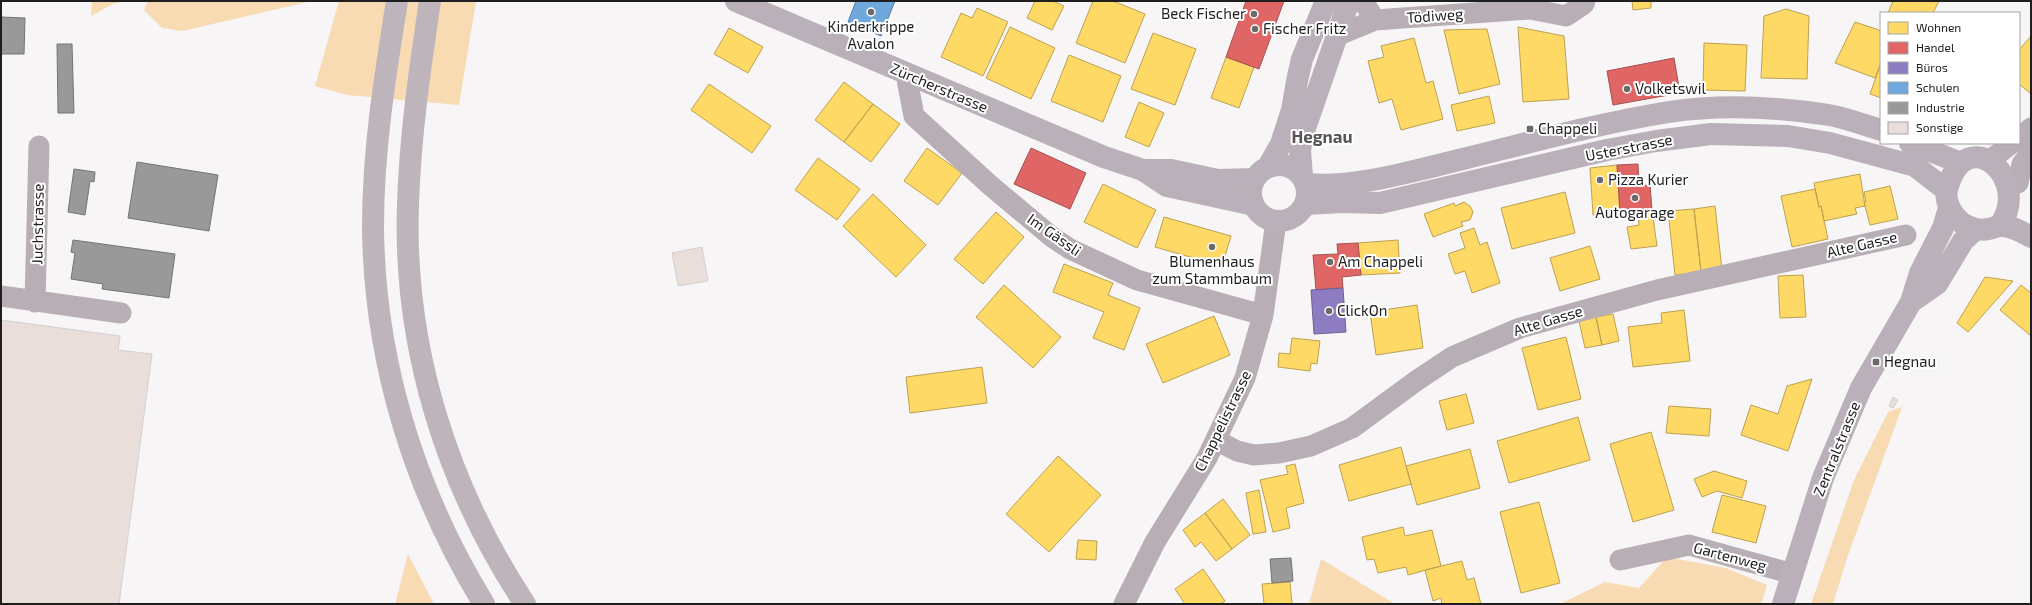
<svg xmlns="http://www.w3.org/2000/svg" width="2032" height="605" viewBox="0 0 2032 605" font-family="'Exo 2',sans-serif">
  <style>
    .green { fill: #f8dab3 }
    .homes { fill: #ffd966; stroke: #bca150 }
    .shops { fill: #e06666; stroke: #a65050 }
    .offices { fill: #8e7cc3; stroke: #6d6092 }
    .schools { fill: #6fa8dc; stroke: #577fa3 }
    .industry { fill: #999; stroke: #747474 }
    .building { fill: #eadedb; stroke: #d1d0d0 }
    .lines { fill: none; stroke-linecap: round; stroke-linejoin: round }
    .minor { stroke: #b8aeb6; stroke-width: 21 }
    .major { stroke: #bab0b9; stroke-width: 22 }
    .highway { stroke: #beb4bc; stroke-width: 22 }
    .poi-dot { fill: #6b696a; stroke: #fff; stroke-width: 1.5 }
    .labels { text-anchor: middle; stroke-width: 4; stroke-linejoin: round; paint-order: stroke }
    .poi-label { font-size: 15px; fill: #1f1e1e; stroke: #fff; text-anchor: start }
    .street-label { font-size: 15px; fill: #1f1e1e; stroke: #fff }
    .quarter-label { font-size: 17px; font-weight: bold; fill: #595556; stroke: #fff }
  </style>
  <rect width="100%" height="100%" fill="#f7f5f6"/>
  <path class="green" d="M92,1H124L113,4L91,16Z
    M148,1H312L182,31L162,28L144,10Z
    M339,1H476L459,105L347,95L315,86Z
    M1902,407L1847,558L1833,604H1811L1854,480L1888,412Z
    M408,554L434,604H395Z
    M1667,557L1726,568L1767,585L1761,604H1560L1605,582L1639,588Z
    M1321,559L1395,604H1309Z"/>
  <path class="homes" d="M1035,1H1053L1064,6L1052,30L1027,18Z
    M1093,1H1113L1145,14L1125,63L1076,43Z
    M1632,1H1651V8L1633,10Z
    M1893,1H1939L1933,13H1888Z
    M977,8L1008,22L983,76L941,57L961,13L972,18Z
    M1786,9L1809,16L1807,79L1761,78L1764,16Z
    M1855,22L1879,30L1881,33V63L1875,78L1835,63Z
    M1010,27L1055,48L1031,99L986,78Z
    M1518,27L1564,36L1569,99L1523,102Z
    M729,28L763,47L748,73L714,54Z
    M1487,29L1500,84L1459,94L1444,30Z
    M1153,33L1196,49L1175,105L1131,89Z
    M2031,36V94L2019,84V50Z
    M1414,38L1426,83L1433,81L1443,119L1401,130L1392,99L1379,103L1368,61L1384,57L1381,46Z
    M1704,43L1747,45L1745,91L1703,90Z
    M1069,55L1121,76L1103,122L1051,101Z
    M1226,57L1254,67L1239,108L1211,98Z
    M1881,63V98L1870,94Z
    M844,82L873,104L844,142L815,120Z
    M709,84L771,126L752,153L691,110Z
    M1489,96L1495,123L1457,131L1451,105Z
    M1139,102L1164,113L1149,147L1125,137Z
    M873,104L900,124L871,162L844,142Z
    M927,148L962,173L938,205L904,181Z
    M818,158L860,189L837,220L795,190Z
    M1617,165L1620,213L1593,215L1590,168Z
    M1860,174L1865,206L1855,208L1857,214L1824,221L1821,206L1819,207L1814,183Z
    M1103,184L1156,210L1137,248L1084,222Z
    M1890,186L1898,219L1870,225L1864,202H1866L1864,192Z
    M1815,189L1819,207L1821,206L1828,239L1792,247L1781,196Z
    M1565,192L1575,233L1512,249L1501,208Z
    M873,194L926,245L896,277L843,226Z
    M1464,202L1470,206L1473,212L1470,220L1461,222L1463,226L1433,237L1424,214L1454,203L1455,206Z
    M1715,206L1722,270L1701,272L1694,209Z
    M1694,209L1701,272L1675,275L1668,211Z
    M1652,210L1657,246L1631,249L1627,227L1639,225L1638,212Z
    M996,212L1024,237L983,284L954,259Z
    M1164,217L1231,236L1222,266L1155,247Z
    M1474,228L1480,245L1487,242L1500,283L1472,293L1465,271L1455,274L1448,254L1465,248L1460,233Z
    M1398,240L1400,273L1361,275L1358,243Z
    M1590,246L1600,279L1560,291L1550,258Z
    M1064,264L1113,283L1108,295L1140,308L1124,350L1093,338L1104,312L1053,292Z
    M1803,275L1806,317L1780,318L1778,276Z
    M1985,277L2013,281L1968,332L1957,323Z
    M1004,285L1061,337L1033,368L976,317Z
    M2021,285L2031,293V336L2000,310Z
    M1417,305L1423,348L1376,355L1370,312Z
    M1684,310L1690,361L1633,367L1628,327L1662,323L1661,313Z
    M1613,314L1619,341L1602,345L1596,317Z
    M1214,316L1230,355L1163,383L1146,344Z
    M1596,317L1602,345L1585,348L1579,321Z
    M1566,337L1581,399L1538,410L1522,348Z
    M1292,338L1320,341L1317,364L1311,363L1310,371L1278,367L1279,353L1290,354Z
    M982,367L987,403L910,413L906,377Z
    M1812,379L1788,451L1741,435L1751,405L1778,414L1787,386Z
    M1466,394L1474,423L1447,430L1439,401Z
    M1669,406L1711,409L1709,436L1666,433Z
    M1578,417L1590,460L1509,483L1497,441Z
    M1651,432L1674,510L1633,522L1610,444Z
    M1401,447L1411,484L1349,501L1339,465Z
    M1470,449L1480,488L1417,505L1406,466Z
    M1058,456L1101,495L1049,552L1006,514Z
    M1295,464L1304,503L1286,508L1290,528L1273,532L1260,480L1288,474L1286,466Z
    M1714,471L1747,481L1742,498L1717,491L1702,497L1694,479Z
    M1259,490L1266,532L1253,534L1246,493Z
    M1722,495L1766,506L1756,543L1712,532Z
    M1223,499L1250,535L1232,549L1205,513Z
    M1539,502L1560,583L1521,593L1500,512Z
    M1205,513L1232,549L1216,561L1201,542L1195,547L1183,530Z
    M1403,527L1405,536L1432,530L1441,566L1408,575L1406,567L1378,573L1374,559L1367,560L1362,537Z
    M1078,540L1097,541L1096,560L1076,559Z
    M1462,561L1467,580L1474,578L1481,604H1442L1441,598L1433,601L1425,570Z
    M1203,569L1225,601L1220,604H1185L1175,589Z
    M1290,582L1292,604H1264L1262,584Z"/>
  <path class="shops" d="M1246,1H1284L1259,69L1226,57Z
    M1674,58L1680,93L1613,105L1607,71Z
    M1031,148L1086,173L1070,209L1014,184Z
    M1638,164L1639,186L1650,185L1652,210L1620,213L1617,165Z
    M1358,243L1361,275L1342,277L1343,288L1316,290L1313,255L1338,254L1337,244Z"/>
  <path class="offices" d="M1343,288L1346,332L1314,334L1311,290Z"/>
  <path class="schools" d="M856,1H895L881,36L848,22Z"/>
  <path class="industry" d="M1,17L25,18L24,54H1Z
    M57,44H72L74,113H58Z
    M137,162L218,175L209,231L128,218Z
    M74,169L95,172L94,182L90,181L85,215L68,212Z
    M73,240L175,254L169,298L102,289L103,284L71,279L75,253L71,252Z
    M1291,558L1293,581L1272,583L1270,559Z"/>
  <path class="building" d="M702,247L708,281L678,286L672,253Z
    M1,320L120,336L118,350L152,354L119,604H1Z
    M1893,397L1898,400L1893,408L1889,406Z"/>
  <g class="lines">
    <path class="minor" d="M1363,1L1375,20
      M1336,36L1375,20L1530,9L1566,16L1584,4L1585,1
      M906,74L914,116L991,186L1052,237L1070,249L1137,280L1263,315
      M2019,138L2031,128
      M1993,158L2012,143
      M2018,183L2022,164L2031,152
      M1,296L121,313
      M35,302L39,146
      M1216,440L1237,451L1254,455L1279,453L1311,446L1352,428L1416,381L1452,357L1520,328L1657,290L1906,235
      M1620,560L1689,545L1793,574
      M1124,604L1155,542L1207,458L1245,378L1263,315L1276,221"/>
    <path class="major" d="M736,1L1104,157L1143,170L1167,186L1254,205
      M1910,143L1961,163
      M1251 193a28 28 0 1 1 56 0a28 28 0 1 1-56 0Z
      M1268,167L1281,144L1292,110L1297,81L1302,59L1326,1
      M1143,170H1171L1218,180L1255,179
      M1302,177L1300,150L1304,131L1349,1
      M1306,184C1354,189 1416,170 1463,159C1532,142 1600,123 1669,112C1721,104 1777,107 1829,115C1846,118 1864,125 1881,130
      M1305,204L1343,202L1380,203L1607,150L1656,141L1711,134L1788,136L1830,143L1915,166L1946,190
      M2000,225C2032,180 1968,121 1948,186C1943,200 1951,214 1962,223C1969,228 1980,231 1988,229C1992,229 1996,226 2000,226C2011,225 2022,232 2031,237
      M1911,302L1937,284L1963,241L1976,229
      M1783,604L1823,478L1861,388L1911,302L1920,273L1943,228L1949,208"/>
    <path class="highway" d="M397,1C385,76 373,150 373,226C374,360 414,490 484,604
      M430,1C420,68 410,136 408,205C403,347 447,486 525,604"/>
  </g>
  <g class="poi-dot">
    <circle cx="871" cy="12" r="4"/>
    <circle cx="1254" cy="14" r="4"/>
    <circle cx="1255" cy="29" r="4"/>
    <circle cx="1627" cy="89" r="4"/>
    <rect x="1526" y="125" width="8" height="8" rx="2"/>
    <circle cx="1600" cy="180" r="4"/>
    <circle cx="1635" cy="198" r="4"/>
    <circle cx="1212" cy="247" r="4"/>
    <circle cx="1330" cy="262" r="4"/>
    <circle cx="1329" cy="311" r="4"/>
    <rect x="1872" y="358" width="8" height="8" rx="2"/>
  </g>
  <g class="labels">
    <g class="poi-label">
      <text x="1246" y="19" text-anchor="end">Beck Fischer</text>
      <text x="871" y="32" text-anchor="middle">Kinderkrippe<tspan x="871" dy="17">Avalon</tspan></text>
      <text x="1263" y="34">Fischer Fritz</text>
      <text x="1635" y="94">Volketswil</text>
      <text x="1538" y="134">Chappeli</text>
      <text x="1608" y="185">Pizza Kurier</text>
      <text x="1635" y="218" text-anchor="middle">Autogarage</text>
      <text x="1212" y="267" text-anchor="middle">Blumenhaus<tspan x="1212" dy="17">zum Stammbaum</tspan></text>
      <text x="1338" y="267">Am Chappeli</text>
      <text x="1337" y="316">ClickOn</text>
      <text x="1884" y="367">Hegnau</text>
    </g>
    <g class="street-label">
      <text transform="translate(1435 16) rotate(-4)" y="5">Tödiweg</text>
      <text transform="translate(939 88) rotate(23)" y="5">Zürcherstrasse</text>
      <text transform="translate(1629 148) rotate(-11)" y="5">Usterstrasse</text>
      <text transform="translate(38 224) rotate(-89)" y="5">Juchstrasse</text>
      <text transform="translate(1054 235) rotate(35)" y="5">Im Gässli</text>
      <text transform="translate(1862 245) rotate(-13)" y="5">Alte Gasse</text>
      <text transform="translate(1548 321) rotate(-17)" y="5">Alte Gasse</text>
      <text transform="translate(1223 421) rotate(-64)" y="5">Chappelistrasse</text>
      <text transform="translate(1837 449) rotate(-68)" y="5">Zentralstrasse</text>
      <text transform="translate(1730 557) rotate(15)" y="5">Gartenweg</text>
    </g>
    <g class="quarter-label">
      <text x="1322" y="143">Hegnau</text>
    </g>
  </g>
  <rect width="2032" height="605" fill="none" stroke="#1f1e1e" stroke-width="4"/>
  <rect x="1880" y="12" width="140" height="132" fill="#ffffff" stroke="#a5a5a5"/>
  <rect x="1888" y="22" width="20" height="12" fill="#ffd966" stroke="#a5a5a5"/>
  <text x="1916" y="32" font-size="12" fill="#1f1e1e">Wohnen</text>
  <rect x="1888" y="42" width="20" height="12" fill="#e06666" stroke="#a5a5a5"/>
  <text x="1916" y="52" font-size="12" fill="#1f1e1e">Handel</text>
  <rect x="1888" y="62" width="20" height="12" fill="#8e7cc3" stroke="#a5a5a5"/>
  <text x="1916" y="72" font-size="12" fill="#1f1e1e">Büros</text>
  <rect x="1888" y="82" width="20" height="12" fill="#6fa8dc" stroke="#a5a5a5"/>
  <text x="1916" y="92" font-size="12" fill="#1f1e1e">Schulen</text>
  <rect x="1888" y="102" width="20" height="12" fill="#999999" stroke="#a5a5a5"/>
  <text x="1916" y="112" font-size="12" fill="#1f1e1e">Industrie</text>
  <rect x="1888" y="122" width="20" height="12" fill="#eadedb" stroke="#a5a5a5"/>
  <text x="1916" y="132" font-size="12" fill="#1f1e1e">Sonstige</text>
</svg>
